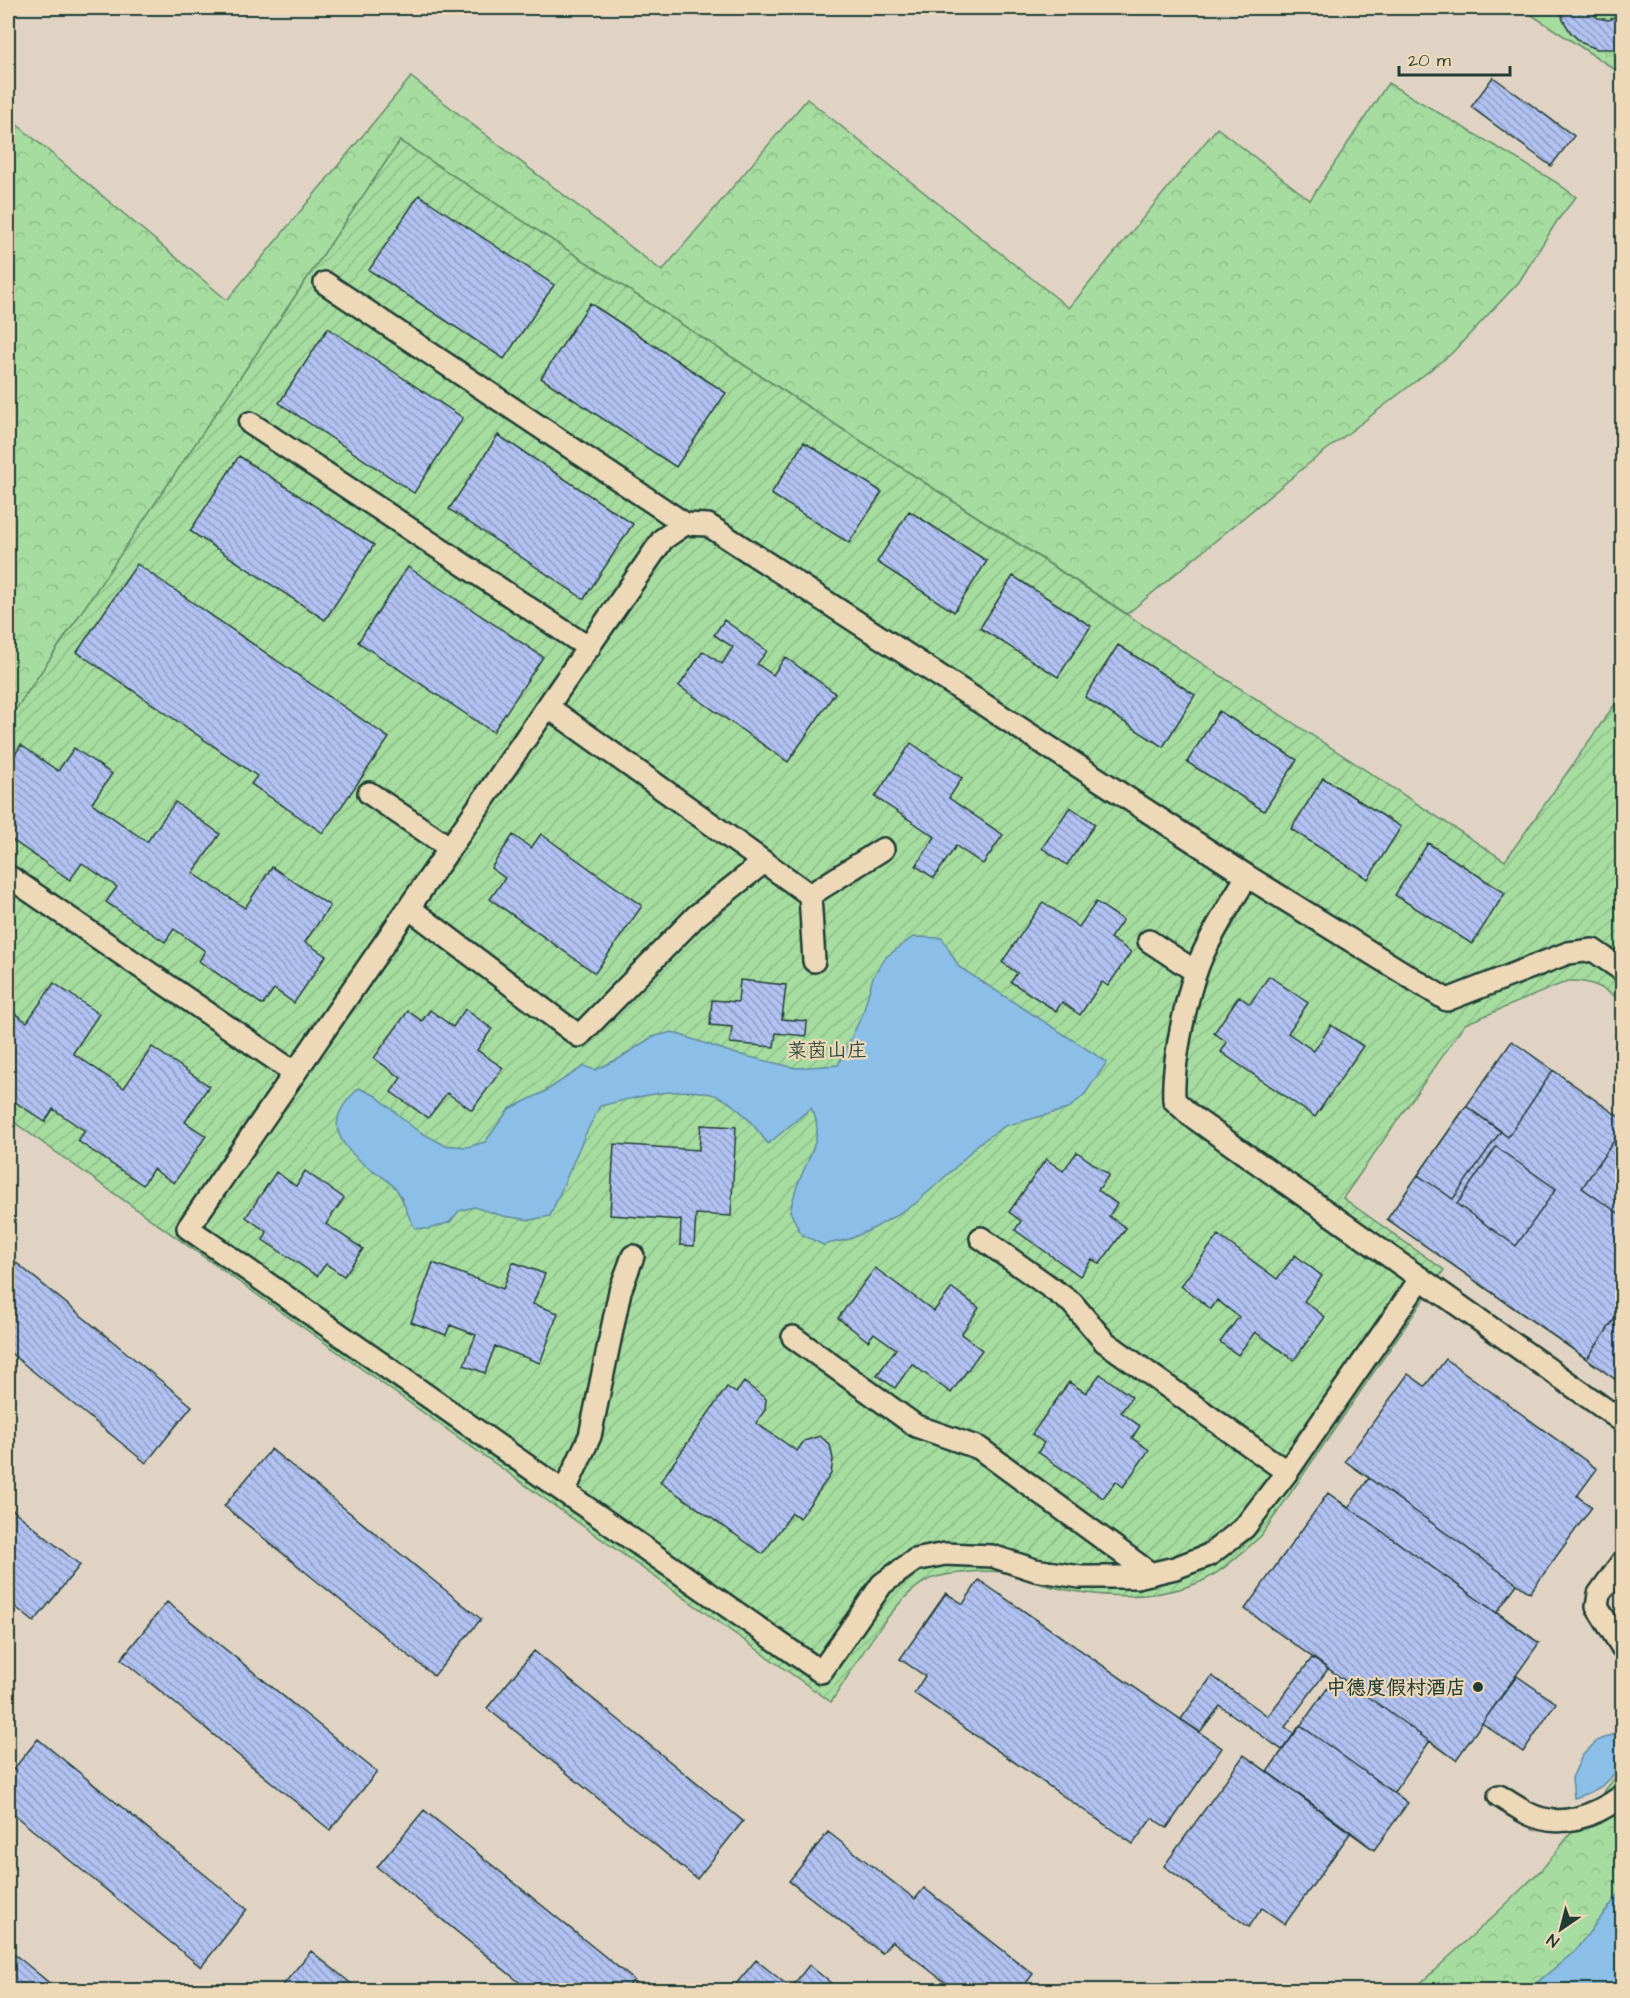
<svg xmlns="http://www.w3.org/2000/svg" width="1630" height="1998" viewBox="0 0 1630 1998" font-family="'Architects Daughter','LXGW WenKai TC',sans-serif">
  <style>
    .grass { fill: url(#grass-tufts); stroke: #628c6a; stroke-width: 1.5 }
    .forest { fill: url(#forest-crowns); stroke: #628c6a; stroke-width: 1.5 }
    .garden { fill: url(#garden-furrows); stroke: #628c6a; stroke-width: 1.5 }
    .water { fill: #8bbfe7; stroke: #608b9f; stroke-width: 1.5 }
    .building { fill: url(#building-back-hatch); stroke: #1f3d34; stroke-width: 1.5 }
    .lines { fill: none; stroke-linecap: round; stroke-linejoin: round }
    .service-casing { stroke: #1f3d34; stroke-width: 26 }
    .service { stroke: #edd8b7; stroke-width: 21 }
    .poi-dot { fill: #1f3d34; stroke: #edd8b7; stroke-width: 2 }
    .labels { text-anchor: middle; stroke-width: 4.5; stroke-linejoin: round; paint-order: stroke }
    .park-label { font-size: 20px; fill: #2c4d3f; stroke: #edd8b7 }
    .poi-label { font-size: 20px; font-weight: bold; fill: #1f3d34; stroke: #edd8b7; text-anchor: end }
  </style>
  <defs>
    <pattern id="grass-tufts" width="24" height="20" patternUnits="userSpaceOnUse" patternTransform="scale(1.5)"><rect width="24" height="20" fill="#a6dc9f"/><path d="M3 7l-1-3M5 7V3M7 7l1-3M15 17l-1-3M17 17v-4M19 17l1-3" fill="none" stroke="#8ebe8a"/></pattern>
    <pattern id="forest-crowns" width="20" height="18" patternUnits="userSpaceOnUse" patternTransform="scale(1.5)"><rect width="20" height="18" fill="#a6dc9f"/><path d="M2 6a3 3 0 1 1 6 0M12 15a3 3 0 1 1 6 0" fill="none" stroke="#8ebe8a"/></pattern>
    <pattern id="garden-furrows" width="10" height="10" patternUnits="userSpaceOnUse" patternTransform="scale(1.5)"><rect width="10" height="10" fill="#a6dc9f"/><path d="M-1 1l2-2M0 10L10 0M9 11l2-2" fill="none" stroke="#8ebe8a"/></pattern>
    <pattern id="building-back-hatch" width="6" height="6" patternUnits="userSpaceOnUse" patternTransform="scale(1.5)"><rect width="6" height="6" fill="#b1c1f1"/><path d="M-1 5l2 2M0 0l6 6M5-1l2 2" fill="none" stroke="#8f9ec4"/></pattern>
  </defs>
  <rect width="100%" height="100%" fill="#e1d3c3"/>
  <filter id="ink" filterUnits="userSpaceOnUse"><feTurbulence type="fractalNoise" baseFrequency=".0167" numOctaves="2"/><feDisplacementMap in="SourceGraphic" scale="12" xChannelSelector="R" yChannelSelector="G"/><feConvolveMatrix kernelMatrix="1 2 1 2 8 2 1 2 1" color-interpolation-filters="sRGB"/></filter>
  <g filter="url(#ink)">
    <path class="grass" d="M1521,8H1622V74Z"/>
    <path class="forest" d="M411,77L662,271L807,99L1069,308L1217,128L1310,200L1388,83L1556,182L1576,197L1557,221L1519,282L1451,354L1307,465L1127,614L400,141L8,721V117L227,300Z
      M1622,1769V1990H1413L1501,1909L1544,1867Z"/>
    <path class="garden" d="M400,141L1505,861L1622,694V1001C1603,988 1592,980 1568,981L1465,1024L1343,1198L1444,1270L1261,1536C1241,1553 1220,1575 1195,1584C1144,1603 1084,1596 1033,1582C1023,1579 1013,1574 1002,1572C986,1570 939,1573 926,1581C891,1600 854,1668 831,1702L8,1118V721Z"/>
    <path class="water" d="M913,937L942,938L959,967L1107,1062L1085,1094L1068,1109L1005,1126L978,1144L958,1165L915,1204L876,1227L850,1239L823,1245L801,1234L790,1211C793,1200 795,1189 800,1179C809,1156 826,1132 811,1108L768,1144C756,1128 744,1112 727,1101C697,1080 633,1098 600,1106L585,1135L550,1216L530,1220L503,1216L474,1207L459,1211L450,1222L439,1226L428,1229L415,1228C407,1216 404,1200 397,1190C386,1176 369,1170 357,1158C328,1132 333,1112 359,1088L376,1096L415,1129L444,1145L467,1147L485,1142L509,1109L544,1092L584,1066L595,1070L620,1058L652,1037L672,1032L733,1053L796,1068L838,1065L863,1013L873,977L886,957Z
      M1617,1733C1618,1740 1621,1749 1620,1756C1618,1781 1596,1792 1574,1798L1572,1778L1582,1756L1597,1741Z
      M1622,1890V1990H1528L1574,1952Z"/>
    <path class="building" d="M1560,8H1590L1594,15L1598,18L1609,20L1618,15L1622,8V47L1614,49H1597L1582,43L1571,33L1563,20Z
      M1493,77L1574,136L1551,166L1471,107Z
      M419,195L554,285L504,359L369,270Z
      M590,303L726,393L676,467L541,378Z
      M328,328L463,418L414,493L279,403Z
      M498,435L633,524L584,599L449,509Z
      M804,442L882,492L849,543L771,494Z
      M239,456L374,545L325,620L190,531Z
      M909,511L987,561L954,612L877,562Z
      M137,564L389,738L323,833L251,784L257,776L77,652Z
      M408,567L543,657L493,732L358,642Z
      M1013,576L1091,626L1058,677L980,628Z
      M724,620L767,651L757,664L773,675L785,657L835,693L788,762L679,686L703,651L722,664L733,647L714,635Z
      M1118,645L1195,695L1163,747L1085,697Z
      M1219,711L1297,760L1264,811L1187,762Z
      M911,743L962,778L949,798L1003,835L983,864L956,846L934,878L916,866L935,837L875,797Z
      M21,745L58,771L74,748L112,774L92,803L147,842L175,802L220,834L193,873L245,908L272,867L330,906L305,942L326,956L294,1003L274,989L263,1005L199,961L205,951L174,929L165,942L106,902L117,887L82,863L70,880L8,837V830L15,819L8,814V765Z
      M1323,778L1401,827L1368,879L1291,829Z
      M1070,807L1095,824L1067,865L1042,848Z
      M541,834L642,906L595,973L490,899L505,878L491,868L513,835L531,848Z
      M1428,843L1505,893L1472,944L1395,895Z
      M1043,902L1079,927L1096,902L1123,920L1110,938L1131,952L1108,986L1102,982L1080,1015L1062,1002L1056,1011L1011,982L1017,973L1002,962Z
      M1269,976L1308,1003L1288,1033L1314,1051L1331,1025L1363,1046L1315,1117L1221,1052L1227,1042L1214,1033L1239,996L1250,1004Z
      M740,980L786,985L782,1019L807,1021L806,1036L776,1033L774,1047L730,1043L732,1027L710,1025L712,1000L738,1002Z
      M54,983L99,1014L73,1053L124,1088L152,1047L209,1086L185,1122L206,1136L174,1183L153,1169L143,1185L78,1141L85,1131L53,1109L45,1122L8,1097V1009L27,1022Z
      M465,1009L492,1029L477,1050L503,1068L472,1110L447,1093L428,1118L391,1092L401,1078L374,1058L408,1011L422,1021L430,1010L453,1027Z
      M1512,1041L1622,1119V1384L1387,1219Z
      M1553,1070L1622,1119V1129L1582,1188L1618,1213L1622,1206V1308L1587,1359L1387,1219L1466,1106L1508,1137Z
      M1466,1106L1501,1131L1453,1199L1418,1175Z
      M701,1125L736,1127L731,1216L696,1214L694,1246L680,1245L681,1220L610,1215L614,1144L699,1150Z
      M1496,1147L1556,1189L1516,1246L1457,1204Z
      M1077,1152L1109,1175L1098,1190L1117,1204L1109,1216L1126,1228L1100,1264L1092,1259L1080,1276L1015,1230L1021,1221L1009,1212L1046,1159L1063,1171Z
      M305,1171L344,1198L326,1224L363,1249L344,1276L326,1264L317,1276L263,1240L267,1232L246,1217L276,1172L296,1186Z
      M1218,1235L1277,1279L1295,1255L1322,1276L1304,1301L1325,1317L1294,1360L1255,1332L1238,1355L1220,1342L1239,1317L1217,1300L1211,1309L1181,1286Z
      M8,1256L192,1406L146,1463L8,1351Z
      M513,1262L545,1274L533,1304L558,1313L540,1363L495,1346L485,1373L464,1365L476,1335L450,1325L446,1335L411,1322L433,1263L503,1289Z
      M875,1268L934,1311L952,1288L979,1308L961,1334L982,1350L951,1393L912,1364L895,1388L877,1375L896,1349L874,1333L868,1341L838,1318Z
      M1446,1359L1597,1469L1577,1496L1592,1507L1530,1593L1517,1584L1497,1612L1539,1643L1456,1760L1430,1741L1394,1792L1408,1803L1374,1850L1351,1832L1285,1924L1262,1908L1249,1927L1164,1866L1244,1755L1267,1772L1337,1675L1245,1609L1328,1493L1348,1508L1369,1478L1345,1461L1408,1374L1425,1386Z
      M1446,1359L1597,1469L1577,1496L1592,1507L1530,1593L1345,1461L1408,1374L1425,1386Z
      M1100,1374L1132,1397L1121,1412L1140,1426L1132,1438L1149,1450L1123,1487L1116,1481L1103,1498L1038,1452L1044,1443L1032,1434L1069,1382L1086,1393Z
      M744,1382L766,1399L765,1410L756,1423L797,1451L804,1441L820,1436L830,1445L833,1459L831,1474L800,1518L792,1513L763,1554L660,1482L727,1387L736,1393Z
      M271,1449L481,1619L434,1676L224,1506Z
      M1328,1493L1539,1643L1456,1760L1245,1609Z
      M8,1506L80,1565L34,1622L8,1601Z
      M979,1580L1222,1748L1167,1828L1152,1818L1133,1844L914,1693L925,1676L900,1659L946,1593L963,1604Z
      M167,1602L377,1772L330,1830L121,1659Z
      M534,1651L743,1821L697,1879L487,1708Z
      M1312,1658L1328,1669L1285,1727L1294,1734L1282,1750L1220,1706L1200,1732L1181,1719L1212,1676L1268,1716Z
      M1517,1676L1556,1703L1523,1752L1482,1723Z
      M1300,1725L1408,1803L1374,1850L1267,1772Z
      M38,1739L247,1909L201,1967L8,1810V1776Z
      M1244,1755L1351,1832L1285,1924L1262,1908L1249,1927L1164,1866Z
      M424,1810L634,1980L625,1990H529L377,1867Z
      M828,1832L915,1899L924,1888L1033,1974L1021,1990H955L892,1941L882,1953L789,1881Z
      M8,1949L58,1990H8Z
      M311,1951L359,1990H279Z
      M756,1960L791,1988L809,1965L837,1988L835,1990H731Z"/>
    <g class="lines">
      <g class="service-casing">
        <path id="service" d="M325,283L685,524
          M250,423L589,648
          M548,707L810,895L814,961
          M369,793L450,848
          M8,876L295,1073
          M1247,876C1232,902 1215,928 1202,956C1187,990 1172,1063 1174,1100L1190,1115L1622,1421
          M810,895L883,849
          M409,908L579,1036L696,916L764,862
          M1149,941L1196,972
          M981,1238L1072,1303L1105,1342L1287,1472
          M1421,1278L1287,1472L1244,1528L1209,1555L1175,1568L1137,1577H1080L1035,1570L992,1556L945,1554L915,1560L882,1584L821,1672L188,1228L663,539L685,524L708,525L1247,876L1447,1000L1568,953L1593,950L1622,970
          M793,1337L916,1426L979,1448L1151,1574
          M564,1492L590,1436L620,1291L633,1256
          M1622,1562L1599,1594L1597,1607L1622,1647
          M1499,1796C1509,1802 1518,1808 1527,1813C1559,1830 1595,1816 1622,1796"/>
      </g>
      <use href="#service" class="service"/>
    </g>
  </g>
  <circle class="poi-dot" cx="1478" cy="1687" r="6"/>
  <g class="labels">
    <g class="park-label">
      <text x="827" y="1057">莱茵山庄</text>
    </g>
    <g class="poi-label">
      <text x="1466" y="1694">中德度假村酒店</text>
    </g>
  </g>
  <rect width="1630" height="1998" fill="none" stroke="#edd8b7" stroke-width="30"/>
  <rect x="15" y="15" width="1600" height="1968" fill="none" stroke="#1f3d34" stroke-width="2" filter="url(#ink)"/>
  <g transform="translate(1561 1929) rotate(215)" stroke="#edd8b7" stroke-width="4.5" paint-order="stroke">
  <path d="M0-4.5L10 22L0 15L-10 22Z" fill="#1f3d34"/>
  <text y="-9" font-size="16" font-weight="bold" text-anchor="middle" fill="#1f3d34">N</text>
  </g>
  <path d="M1399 66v9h111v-9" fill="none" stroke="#1f3d34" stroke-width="3"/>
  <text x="1408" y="66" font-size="18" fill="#1f3d34" stroke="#edd8b7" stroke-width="4.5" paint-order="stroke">20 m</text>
</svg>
